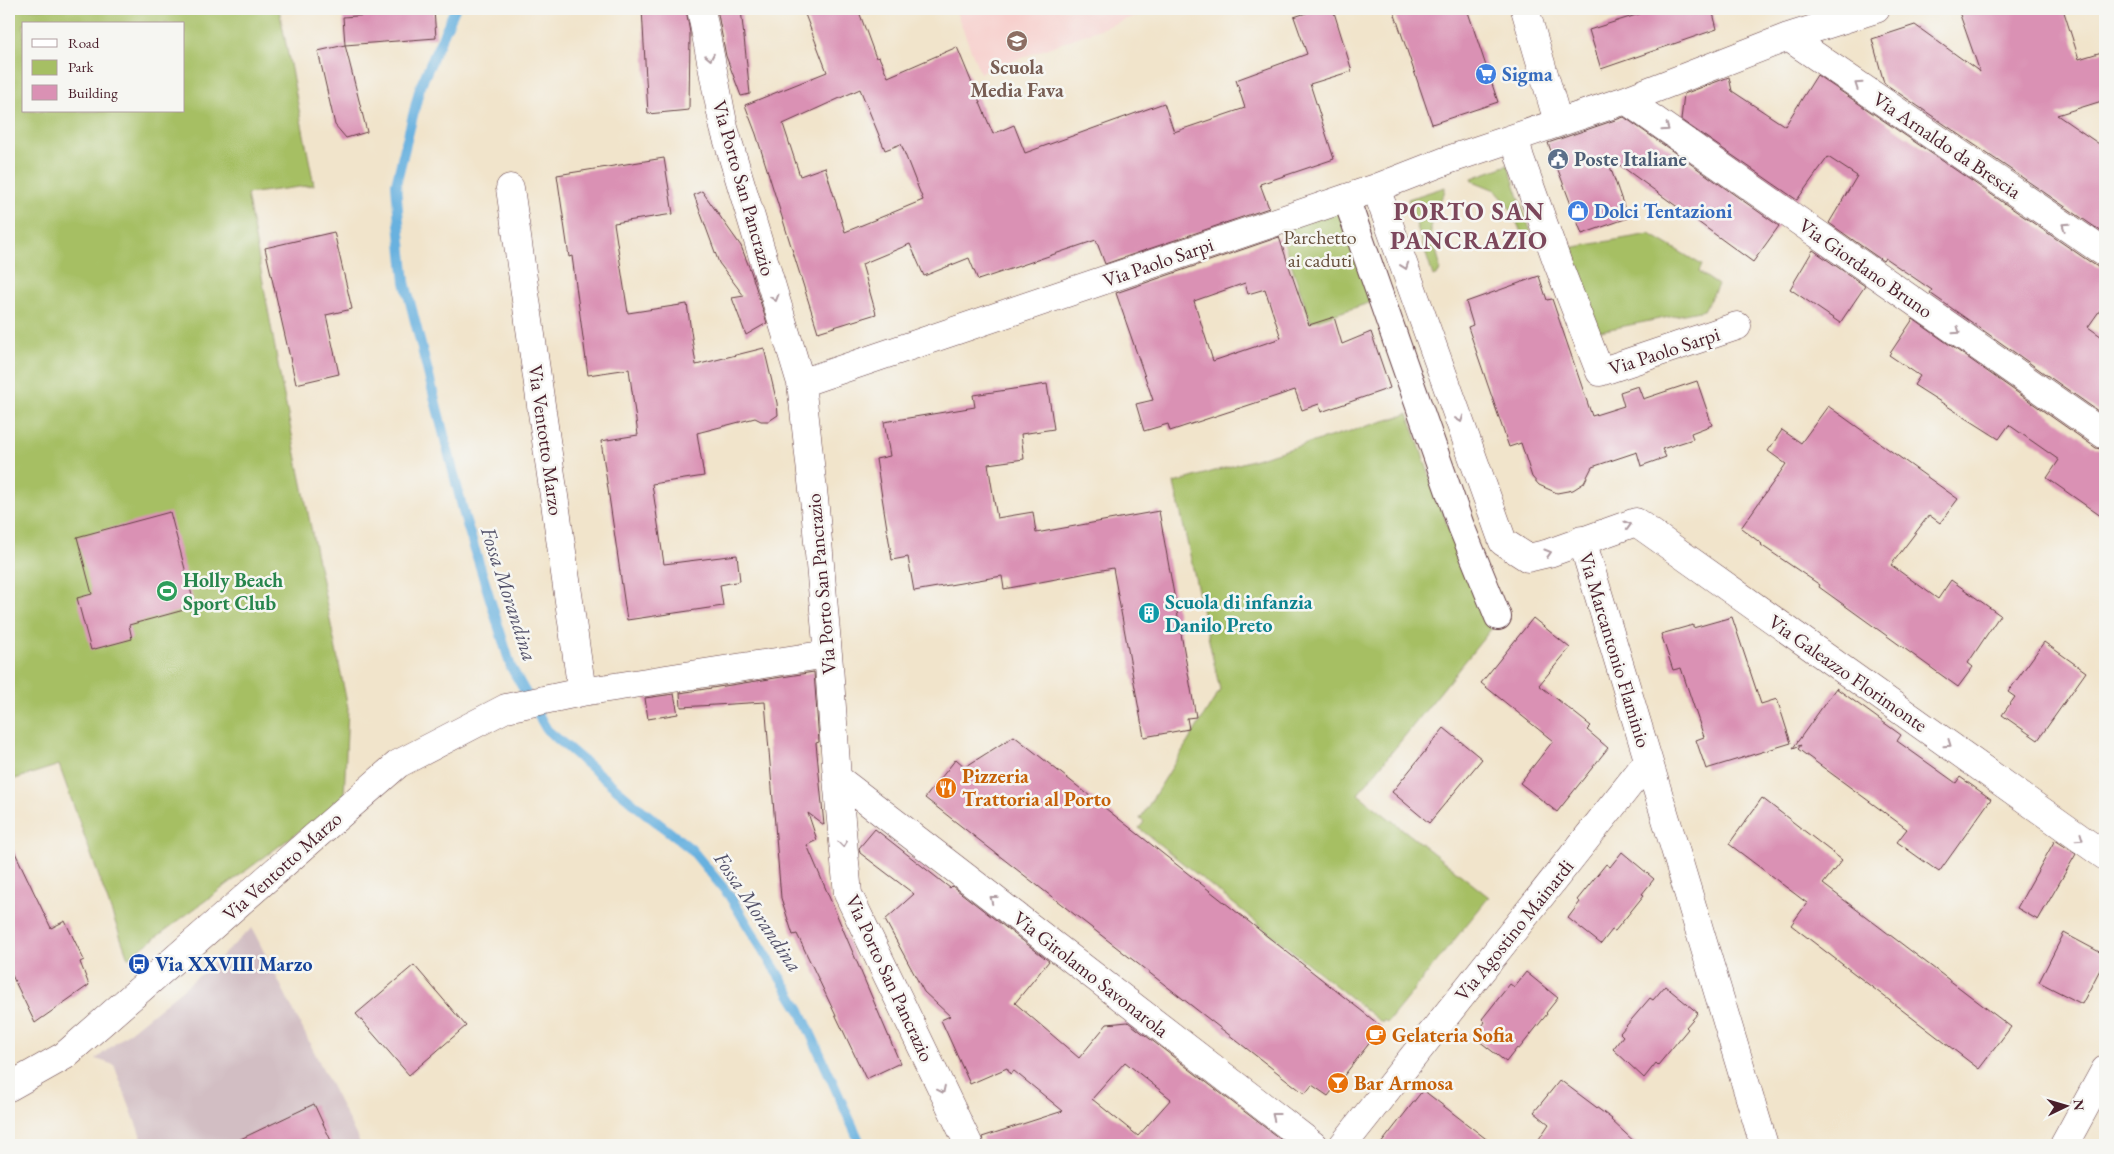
<svg xmlns="http://www.w3.org/2000/svg" width="2114" height="1154" viewBox="0 0 2114 1154" font-family="'EB Garamond',serif">
  <style>
    .built { fill: #f7d0cd }
    .industrial { fill: #d2bec3 }
    .green { fill: #a6bf64; stroke: #786f48; fill-rule: evenodd }
    .lines { fill: none; stroke-linecap: round; stroke-linejoin: round }
    .stream { stroke: #67b1df; stroke-width: 10 }
    .building { fill: #da91b4; fill-rule: evenodd }
    .pedestrian-casing { stroke: #633d43; stroke-width: 28 }
    .minor-casing { stroke: #633d43; stroke-width: 29 }
    .pedestrian { stroke: #fff; stroke-width: 26 }
    .minor { stroke: #fff; stroke-width: 28 }
    .oneway { stroke: #ae9aa0 }
    .labels { text-anchor: middle; stroke-width: 5; stroke-linejoin: round; paint-order: stroke }
    .education-label { font-size: 20px; font-weight: bold; fill: #785e54; stroke: #f6f6f2 }
    .shop-label { font-size: 20px; font-weight: bold; fill: #366cbe; stroke: #f6f6f2; text-anchor: start }
    .street-label { font-size: 20px; fill: #4a1f2b; stroke: #f6f6f2 }
    .service-label { font-size: 20px; font-weight: bold; fill: #4e5e75; stroke: #f6f6f2; text-anchor: start }
    .park-label { font-size: 20px; fill: #664f3c; stroke: #f6f6f2 }
    .leisure-label { font-size: 20px; font-weight: bold; fill: #27864d; stroke: #f6f6f2; text-anchor: start }
    .culture-label { font-size: 20px; font-weight: bold; fill: #0d838f; stroke: #f6f6f2; text-anchor: start }
    .food-label { font-size: 20px; font-weight: bold; fill: #c56008; stroke: #f6f6f2; text-anchor: start }
    .transit-label { font-size: 20px; font-weight: bold; fill: #164399; stroke: #f6f6f2; text-anchor: start }
    .water-label { font-size: 21px; font-style: italic; fill: #54526a; stroke: #f6f6f2 }
    .district-label { font-size: 25px; font-weight: bold; letter-spacing: 1px; fill: #7c475b; stroke: #f6f6f2 }
  </style>
  <rect width="100%" height="100%" fill="#f6f6f2"/>
  <filter id="ink" filterUnits="userSpaceOnUse"><feTurbulence type="fractalNoise" baseFrequency=".02" numOctaves="2"/><feDisplacementMap in="SourceGraphic" scale="10" xChannelSelector="R" yChannelSelector="G"/><feConvolveMatrix kernelMatrix="1 2 1 2 8 2 1 2 1" color-interpolation-filters="sRGB"/></filter>
  <filter id="wash" filterUnits="userSpaceOnUse"><feTurbulence type="fractalNoise" baseFrequency=".0096" numOctaves="4" result="noise"/><feDisplacementMap in="SourceGraphic" scale="20" xChannelSelector="R" yChannelSelector="G"/><feGaussianBlur stdDeviation="1.12" result="paint"/><feColorMatrix in="noise" values="0 0 0 0 0 0 0 0 0 0 0 0 0 0 0 0 0 1.4 0 .05"/><feComposite in="paint" operator="in"/></filter>
  <g filter="url(#wash)">
    <rect width="100%" height="100%" fill="#f1e4cb"/>
    <path class="built" d="M955,9H1154L980,73Z"/>
    <path class="industrial" d="M252,928L361,1145H144L114,1065L96,1059L205,971Z"/>
    <path class="green" d="M9,9H279L314,185L247,194L281,381L348,708L344,798L128,958L59,765L9,781ZM24,24H184V111H24Z
      M1508,165L1534,241L1525,242L1513,213L1504,200L1495,190L1473,181L1472,178Z
      M1445,187C1446,196 1436,203 1433,211C1431,217 1431,225 1431,231C1432,243 1443,264 1439,273L1433,276L1408,199Z
      M1339,202L1372,302L1311,322L1277,222Z
      M1650,234L1702,265L1699,272L1718,285L1704,310L1590,333L1557,250Z
      M1408,414L1454,544L1492,628L1358,794L1489,897L1387,1023L1384,1020L1382,1023L1139,828L1144,822L1140,819L1220,690L1174,483Z"/>
    <g class="lines">
      <path class="stream" d="M455,9L420,87L396,184L399,223L405,282L465,518L511,667L547,730L639,808L691,849L729,895L800,1010L861,1145"/>
    </g>
    <g id="blocks">
      <path class="building" d="M642,9H686L690,33L689,110L648,114Z
        M717,9H741L750,94L741,96L726,56Z
        M803,9H858L876,58L879,57L888,77L957,47L993,134L1014,125L1025,153L1164,103L1174,132L1245,108L1236,80L1307,54L1294,17L1318,9H1333L1352,71L1310,84L1334,159L1260,184L1269,208L1105,264L1096,240L978,280L969,258L924,276L910,244L862,264L876,314L818,332L756,134L745,105L827,72ZM860,89L885,150L901,144L923,200L845,232L825,167L800,176L783,124Z
        M1393,9H1467L1498,102L1432,124Z
        M1655,9H1712L1717,29L1601,69L1589,30Z
        M1958,9H2063L2079,59L2105,51V100L2057,115L2105,148V234L1884,83L1872,39L1915,25L1980,72Z
        M434,10L436,38L345,45L343,17Z
        M345,45L367,132L346,138L335,125L318,51Z
        M1817,75L2096,266L2105,268V303L2088,327L2105,339V416L1930,293L1932,290L1885,258L1883,261L1829,223L1857,176L1828,157L1797,200L1681,120L1684,94L1729,77L1732,91L1785,126Z
        M1624,117L1779,226L1753,262L1606,155L1628,218L1582,234L1548,143Z
        M664,158L673,214L614,223L628,313L687,304L696,365L764,348L777,403L778,415L769,421H761L755,418L697,433L704,476L652,484L664,564L737,555L740,581L720,585L723,606L627,620L601,441L638,435L629,369L588,375L572,256L569,257L557,175Z
        M702,191L741,246L751,272L767,323L746,335L732,298L744,296L719,263L694,195Z
        M334,232L352,309L326,315L339,374L296,384L265,248Z
        M1279,237L1309,325L1334,317L1342,344L1371,332L1390,388L1321,412L1319,404L1302,410L1295,390L1170,431L1168,424L1144,431L1136,404L1153,400L1116,293ZM1245,283L1248,294L1265,289L1281,338L1213,361L1194,301Z
        M1813,250L1865,286L1840,323L1790,289Z
        M1539,276L1547,300L1552,299L1592,416L1624,406L1620,392L1638,386L1643,399L1697,381L1712,425L1691,433L1693,439L1662,449L1666,457L1641,466L1637,452L1592,467L1584,483L1573,490L1557,493L1539,485L1532,477L1521,443L1509,447L1468,327L1473,325L1466,302Z
        M1913,319L2096,448L2105,450V519L2047,478L2059,460L2009,425L1999,439L1914,385L1920,376L1889,355Z
        M1047,384L1054,429L1021,434L1024,459L988,464L997,518L1033,512L1036,533L1159,511L1196,717L1187,718L1189,729L1144,737L1113,568L1004,589L1002,576L914,591L908,557L892,560L876,459L890,456L884,422L975,407L973,395Z
        M1828,406L1958,499L1940,523L1929,515L1891,565L1938,599L1951,580L2000,615L1968,663L1973,667L1958,687L1819,587L1820,585L1761,545L1762,544L1741,528L1786,464L1768,451L1782,430L1801,443Z
        M170,512L195,607L129,625L132,639L91,650L77,598L92,594L77,537Z
        M1732,617L1761,704L1777,699L1791,743L1706,769L1696,740L1704,737L1681,668L1673,670L1661,634L1693,625V628Z
        M1533,618L1570,648L1539,685L1591,726L1587,730L1608,748L1557,812L1520,783L1553,741L1481,683Z
        M2044,642L2086,672L2038,740L2002,715L2015,697L2008,692Z
        M814,672L819,742L816,743L824,825L808,813L817,840L807,845L900,1063L866,1079L797,934L793,935L781,898L765,702L681,707L680,693Z
        M1836,688L1901,735L1897,741L1956,783L1960,777L1991,799L1939,872L1897,842L1907,829L1798,749L1801,745L1793,748Z
        M674,694L678,714L648,719L645,698Z
        M1444,728L1482,759L1429,823L1392,792Z
        M1014,736L1382,1027L1328,1096L1312,1085L1305,1094L925,798L956,759L965,767Z
        M1762,798L1842,860L1823,884L2011,1027L1979,1069L1791,925L1807,903L1729,844Z
        M875,829L950,888L952,886L1049,961L1015,1003L1079,1058L1107,1024L1128,1022L1288,1145H984L982,1137L1063,1111L1014,1071L1010,1074L1007,1068L970,1084L941,1020L950,1016L924,992L885,920L914,894L860,853L859,848ZM1125,1062L1171,1099L1138,1136L1092,1099Z
        M9,840L51,928L65,921L84,960L80,962L89,985L35,1023L9,969Z
        M2055,840L2076,854L2038,920L2017,908Z
        M1622,852L1654,879L1642,894L1644,895L1615,931L1612,930L1601,944L1568,918L1580,902L1577,900L1606,864L1610,867Z
        M2064,933L2105,955V960L2082,1004L2039,982Z
        M414,965L466,1026L409,1075L356,1014Z
        M1526,972L1558,998L1546,1013L1547,1014L1519,1049L1517,1048L1506,1062L1474,1037L1485,1022L1482,1019L1510,984L1514,987Z
        M1665,986L1698,1013L1686,1027L1688,1029L1658,1065L1656,1063L1644,1078L1613,1049L1623,1036L1620,1033L1650,998L1653,1000Z
        M1560,1080L1612,1119L1611,1120L1638,1145H1535L1549,1124L1534,1112Z
        M1423,1090L1494,1145H1380Z
        M314,1104L333,1145H228Z"/>
    </g>
  </g>
  <g filter="url(#ink)">
    <use href="#blocks" fill-opacity="0" stroke="#633d43" stroke-width="1"/>
    <g class="lines">
      <g class="pedestrian-casing">
        <path id="pedestrian" d="M1346,198L1461,526L1498,617"/>
      </g>
      <g class="minor-casing">
        <path id="minor" d="M701,9L724,128L801,383L815,508L829,666L837,778L848,894L969,1145
          M1525,9L1558,122
          M1788,37L2105,253
          M1626,100L2105,435
          M1515,139L1520,158L1558,264L1600,372L1737,326
          M510,188L582,692
          M1376,188L1503,542L1528,558L1549,553L1636,522L2105,856
          M801,383L1376,188L1448,160L1626,100L1788,37L1876,9
          M1582,540L1764,1145
          M837,778L1313,1145
          M9,1087L64,1056L398,764L506,708L582,692L828,654
          M1343,1145L1648,761
          M2064,1145L2105,1070"/>
      </g>
      <use href="#pedestrian" class="pedestrian"/>
      <use href="#minor" class="minor"/>
    </g>
    <defs><path id="oneway-chevron" d="M-2-3.5L2.5 0L-2 3.5" fill="none" stroke-width="1.6" stroke-linecap="round" stroke-linejoin="round" transform="scale(1.25)"/></defs>
    <g class="oneway">
      <use href="#oneway-chevron" transform="translate(710 57) rotate(79)"/>
      <use href="#oneway-chevron" transform="translate(1858 85) rotate(-146)"/>
      <use href="#oneway-chevron" transform="translate(1666 128) rotate(35)"/>
      <use href="#oneway-chevron" transform="translate(2065 226) rotate(-146)"/>
      <use href="#oneway-chevron" transform="translate(1405 266) rotate(70)"/>
      <use href="#oneway-chevron" transform="translate(775 298) rotate(73)"/>
      <use href="#oneway-chevron" transform="translate(1957 331) rotate(35)"/>
      <use href="#oneway-chevron" transform="translate(1460 419) rotate(70)"/>
      <use href="#oneway-chevron" transform="translate(1628 525) rotate(-16)"/>
      <use href="#oneway-chevron" transform="translate(1548 553) rotate(-17)"/>
      <use href="#oneway-chevron" transform="translate(1948 744) rotate(35)"/>
      <use href="#oneway-chevron" transform="translate(2080 838) rotate(35)"/>
      <use href="#oneway-chevron" transform="translate(843 844) rotate(84)"/>
      <use href="#oneway-chevron" transform="translate(993 899) rotate(-142)"/>
      <use href="#oneway-chevron" transform="translate(942 1090) rotate(64)"/>
      <use href="#oneway-chevron" transform="translate(1275 1116) rotate(-142)"/>
    </g>
  </g>
  <defs>
    <g id="school-disc" transform="scale(1.125)"><circle r="9.5" fill="#8d6e63" stroke="#f6f6f2"/><path d="M0-5L7-2L0 1L-7-2ZM-4 1L0 2.5L4 1V4Q0 6-4 4Z" fill="#fff"/></g>
    <g id="supermarket-disc" transform="scale(1.125)"><circle r="9.5" fill="#3f7fe0" stroke="#f6f6f2"/><path d="M-6-5.5h2.5l.6 2H6L4.5 2H-2.5L-4.4-4H-6ZM-1.5 3.2a1.3 1.3 0 1 0 .1 0ZM3 3.2a1.3 1.3 0 1 0 .1 0Z" fill="#fff"/></g>
    <g id="civic-disc" transform="scale(1.125)"><circle r="9.5" fill="#5c6f8a" stroke="#f6f6f2"/><path d="M-.6-6.5H3V-4.5H.6V-3L4-1V1h2V6H-6V1h2V-1L-.6-3ZM-1.2 2.5V6h2.4V2.5Z" fill="#fff"/></g>
    <g id="shop-disc" transform="scale(1.125)"><circle r="9.5" fill="#3f7fe0" stroke="#f6f6f2"/><path d="M-5-2.5h2.3a2.7 3.5 0 0 1 5.4 0H5L5.5 6h-11ZM-1.5-2.5h3a1.5 2.3 0 0 0-3 0Z" fill="#fff"/></g>
    <g id="stadium-disc" transform="scale(1.125)"><circle r="9.5" fill="#2e9e5b" stroke="#f6f6f2"/><path d="M0-5a6.5 5 0 1 0 0 10a6.5 5 0 1 0 0-10ZM-3.5-1.8h7v3.6h-7Z" fill="#fff"/></g>
    <g id="building-disc" transform="scale(1.125)"><circle r="9.5" fill="#0f9aa8" stroke="#f6f6f2"/><path d="M-4-6H4V6H1V3H-1V6H-4ZM-2.5-4.3h1.7v1.8h-1.7ZM.8-4.3h1.7v1.8H.8ZM-2.5-1h1.7V.8h-1.7ZM.8-1h1.7V.8H.8Z" fill="#fff"/></g>
    <g id="restaurant-disc" transform="scale(1.125)"><circle r="9.5" fill="#e8710a" stroke="#f6f6f2"/><path d="M-5-6h1v4h1v-4h1v4h1v-4h1v5L-1.5 .5V6h-2V.5L-5-1ZM5-6V6H3V1.5H1.5Q1.5-4 5-6Z" fill="#fff"/></g>
    <g id="bus-disc" transform="scale(1.125)"><circle r="9.5" fill="#1a4fb4" stroke="#f6f6f2"/><path d="M-5-6H5V4H4V6H2V4H-2V6H-4V4H-5ZM-3.5-4V0h7V-4ZM-3.5 1.2v1.5H-2V1.2ZM2 1.2v1.5H3.5V1.2Z" fill="#fff"/></g>
    <g id="cafe-disc" transform="scale(1.125)"><circle r="9.5" fill="#e8710a" stroke="#f6f6f2"/><path d="M-5.5-4.5H6V0H3Q3 3.5 0 3.5H-2.5Q-5.5 3.5-5.5 0ZM3-3.2v2h1.7v-2ZM-6 4.5H4V6H-6Z" fill="#fff"/></g>
    <g id="bar-disc" transform="scale(1.125)"><circle r="9.5" fill="#e8710a" stroke="#f6f6f2"/><path d="M-6-5H6L.8 .8V4.5H3.5V6h-7V4.5H-.8V.8Z" fill="#fff"/></g>
  </defs>
  <g fill-rule="evenodd">
    <use href="#school-disc" x="1017" y="41"/>
    <use href="#supermarket-disc" x="1486" y="74"/>
    <use href="#civic-disc" x="1558" y="159"/>
    <use href="#shop-disc" x="1578" y="211"/>
    <use href="#stadium-disc" x="167" y="591"/>
    <use href="#building-disc" x="1149" y="613"/>
    <use href="#restaurant-disc" x="946" y="788"/>
    <use href="#bus-disc" x="139" y="964"/>
    <use href="#cafe-disc" x="1376" y="1035"/>
    <use href="#bar-disc" x="1338" y="1083"/>
  </g>
  <g class="labels">
    <g class="education-label">
      <text x="1017" y="74">Scuola<tspan x="1017" dy="23">Media Fava</tspan></text>
    </g>
    <g class="shop-label">
      <text x="1502" y="81">Sigma</text>
      <text x="1594" y="218">Dolci Tentazioni</text>
    </g>
    <g class="street-label">
      <text transform="translate(1947 145) rotate(34)" y="7">Via Arnaldo da Brescia</text>
      <text transform="translate(744 188) rotate(74)" y="7">Via Porto San Pancrazio</text>
      <text transform="translate(1158 262) rotate(-19)" y="7">Via Paolo Sarpi</text>
      <text transform="translate(1866 268) rotate(35)" y="7">Via Giordano Bruno</text>
      <text transform="translate(1664 351) rotate(-18)" y="7">Via Paolo Sarpi</text>
      <text transform="translate(546 440) rotate(82)" y="7">Via Ventotto Marzo</text>
      <text transform="translate(821 584) rotate(-95)" y="7">Via Porto San Pancrazio</text>
      <text transform="translate(1615 650) rotate(73)" y="7">Via Marcantonio Flaminio</text>
      <text transform="translate(1848 673) rotate(35)" y="7">Via Galeazzo Florimonte</text>
      <text transform="translate(282 866) rotate(-42)" y="7">Via Ventotto Marzo</text>
      <text transform="translate(1514 930) rotate(-51)" y="7">Via Agostino Mainardi</text>
      <text transform="translate(1091 974) rotate(38)" y="7">Via Girolamo Savonarola</text>
      <text transform="translate(890 978) rotate(65)" y="7">Via Porto San Pancrazio</text>
    </g>
    <g class="service-label">
      <text x="1574" y="166">Poste Italiane</text>
    </g>
    <g class="park-label">
      <text x="1320" y="244">Parchetto<tspan x="1320" dy="23">ai caduti</tspan></text>
    </g>
    <g class="leisure-label">
      <text x="183" y="587">Holly Beach<tspan x="183" dy="23">Sport Club</tspan></text>
    </g>
    <g class="culture-label">
      <text x="1165" y="609">Scuola di infanzia<tspan x="1165" dy="23">Danilo Preto</tspan></text>
    </g>
    <g class="food-label">
      <text x="962" y="783">Pizzeria<tspan x="962" dy="23">Trattoria al Porto</tspan></text>
      <text x="1392" y="1042">Gelateria Sofia</text>
      <text x="1354" y="1090">Bar Armosa</text>
    </g>
    <g class="transit-label">
      <text x="155" y="971">Via XXVIII Marzo</text>
    </g>
    <g class="water-label">
      <text transform="translate(509 594) rotate(72)" y="7">Fossa Morandina</text>
      <text transform="translate(758 912) rotate(56)" y="7">Fossa Morandina</text>
    </g>
    <g class="district-label">
      <text x="1469" y="220">PORTO SAN<tspan x="1469" dy="29">PANCRAZIO</tspan></text>
    </g>
  </g>
  <rect width="2114" height="1154" fill="none" stroke="#f6f6f2" stroke-width="30"/>
  <rect x="22" y="22" width="162" height="90" fill="#f6f6f2" stroke="#b1a0a2"/>
  <rect x="32" y="39" width="25" height="8" fill="#ffffff" stroke="#b1a0a2"/>
  <text x="68" y="48" font-size="15" fill="#4a1f2b">Road</text>
  <rect x="32" y="60" width="25" height="15" fill="#a6bf64" stroke="#b1a0a2"/>
  <text x="68" y="72" font-size="15" fill="#4a1f2b">Park</text>
  <rect x="32" y="85" width="25" height="15" fill="#da91b4" stroke="#b1a0a2"/>
  <text x="68" y="98" font-size="15" fill="#4a1f2b">Building</text>
  <g transform="translate(2066 1106) rotate(85)" stroke="#f6f6f2" stroke-width="4" paint-order="stroke">
  <path d="M0-4L9 19L0 12L-9 19Z" fill="#4a1f2b"/>
  <text y="-8" font-size="14" font-weight="bold" text-anchor="middle" fill="#4a1f2b">N</text>
  </g>
</svg>
